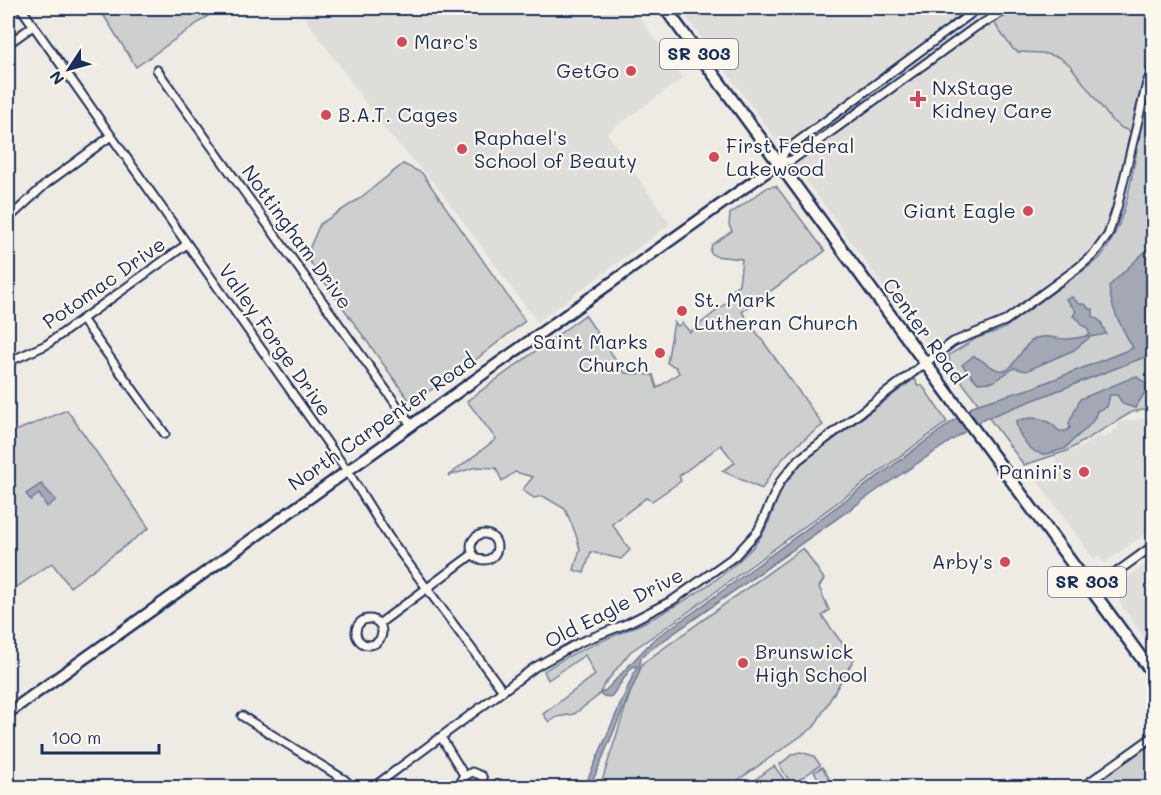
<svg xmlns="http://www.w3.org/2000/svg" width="1161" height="795" viewBox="0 0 1161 795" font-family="Mali,sans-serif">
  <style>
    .built { fill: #deddda }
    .green { fill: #cecfcf; stroke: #747f96; stroke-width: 1.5 }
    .water { fill: #a3a8b4; stroke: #6d7892; stroke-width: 1.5 }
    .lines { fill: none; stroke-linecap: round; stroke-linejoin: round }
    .street-casing { stroke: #1b2f5e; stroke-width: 11 }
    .secondary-casing { stroke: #1b2f5e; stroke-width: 14 }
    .primary-casing { stroke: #1b2f5e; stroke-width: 15 }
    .street { stroke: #fbf7ec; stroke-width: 7 }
    .secondary { stroke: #fbf7ec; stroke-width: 9 }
    .primary { stroke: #fbf7ec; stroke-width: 10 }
    .poi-dot { fill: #d1495b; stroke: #fbf7ec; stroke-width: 2 }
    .labels { text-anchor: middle; stroke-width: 4.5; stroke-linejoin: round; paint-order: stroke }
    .shield { fill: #fbf7ec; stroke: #5e6b89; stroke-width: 1.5 }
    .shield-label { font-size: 18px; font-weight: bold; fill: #1b2f5e }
    .poi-label { font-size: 20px; fill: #1b2f5e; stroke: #fbf7ec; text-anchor: start }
    .street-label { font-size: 20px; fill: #1b2f5e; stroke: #fbf7ec }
  </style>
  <rect width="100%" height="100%" fill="#eeebe4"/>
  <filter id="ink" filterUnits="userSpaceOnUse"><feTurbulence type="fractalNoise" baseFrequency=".0167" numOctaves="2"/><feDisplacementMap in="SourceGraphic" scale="12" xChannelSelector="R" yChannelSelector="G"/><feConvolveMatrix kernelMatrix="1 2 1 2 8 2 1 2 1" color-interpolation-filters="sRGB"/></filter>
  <g filter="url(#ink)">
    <path class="built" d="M298,8H633L683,78L607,133L670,224L537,322L435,184L386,131Z
      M680,8H987L1018,52L1042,53L1058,57L1070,65L1112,121L1133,133L1108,235L1079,267L1005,321L968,336L938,354L920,336Z
      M1153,417V516L1146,522L1151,530L1104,563L1099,556L1094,559L1037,481L1059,472L1054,457L1081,447L1098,435L1104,438L1118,428V422Z
      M1153,559V650L1121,605L1117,594L1122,581Z"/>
    <path class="green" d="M99,8H219L136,67Z
      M987,8H1153V408L1132,412L1067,451L1024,465L950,366L949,355L977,338L1003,329L1099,259C1127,226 1131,176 1140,135L1122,128L1112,121L1070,65L1058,57L1042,53L1018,52L1013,49L998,29Z
      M403,164L422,173L525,321L469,365L411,403L306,256L320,224L359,199Z
      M776,186L825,251L742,312L823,425C794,447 780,456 762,489L722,471L735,463L721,445L679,476L681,481L652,501L646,498L612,524L630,550L621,559L591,552L584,573L574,570L580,549L575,532L565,509L543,496L534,498L522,490L533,477L515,472L502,481L496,468L476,467L448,476L496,439L467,401L585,315L625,373L653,375L657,388L679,373L676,367L667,363L674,322L678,326L682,323L690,332L731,299L734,288L739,284L742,259L715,256L710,252L712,245L732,231L729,225L730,214L768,187Z
      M913,380H916L917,385H922L947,422L684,615L630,652L604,685L598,696L574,714L557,717L549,722L543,714L595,675L585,655L548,680L544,671C579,647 621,635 659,615C689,599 720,579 745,555C759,543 768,526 774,509C776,503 777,497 779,492C785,481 794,472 802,463Z
      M67,410L149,528L70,587L52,563L8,593V434Z
      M803,548L824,579L819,587L829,610L822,616L854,659L814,727L728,787H600L630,693L643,663Z
      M1153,742V787C1136,788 1138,779 1117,787L1114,783L1106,787H1090Z
      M800,752L814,756L820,765L792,785L779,765L793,754Z
      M774,766L790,787H748L746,786Z
      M822,767L829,778L822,784L814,772Z"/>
    <path class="water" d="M1153,244V354L984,419L879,489L646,653L641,658L639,672L590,787L584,788L637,666L632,667L611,697L602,696L600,693L606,690L654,639L692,613L975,405L1032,388L1133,348C1122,328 1111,310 1109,286Z
      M1072,297L1079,304H1085L1089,309H1093V316L1101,322L1106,334L1090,337L1074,350L1026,371L1014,368L993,382L978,383L962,365L973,356C984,359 993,373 1007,370C1013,368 1024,344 1034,339C1045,334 1055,339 1066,339C1074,339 1082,337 1090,335L1087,328L1080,324V321L1073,316L1076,311L1066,299Z
      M1136,376L1149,386L1135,408L1123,404L1117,395H1110L1107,407L1097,411C1093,428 1075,435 1065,449C1059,450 1053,453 1046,454C1031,456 1017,434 1016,421C1033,415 1047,417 1059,431H1066L1070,428L1069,423L1080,399Z
      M41,484L56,500L47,507L39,494L31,500L26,494Z"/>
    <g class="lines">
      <g class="street-casing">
        <path id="street" d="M21,8L350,475L388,536L503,691
          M8,44L33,26
          M157,70L411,425
          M779,163L792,160L977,26C990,21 999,11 1013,8
          M779,163L785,151L969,15L976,8
          M8,219L47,183L111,136
          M82,319L165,434
          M8,362L46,345L187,244
          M471 547a13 13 0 1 1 26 0a13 13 0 1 1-26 0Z
          M1092,590L1154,545
          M356 632a13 13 0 1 1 26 0a13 13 0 1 1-26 0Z
          M380,623L473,554
          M242,716L345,780L354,788
          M441,737L464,775
          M372,788L535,667L578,643L626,624L673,600L735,556L758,531L780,482L798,460L953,342L1005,321L1079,267L1094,254L1108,235L1117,208L1147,83L1154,66
          M460,788L462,778L472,772L482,776L485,788
          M1081,788L1154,736"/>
      </g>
      <g class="secondary-casing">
        <path id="secondary" d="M8,713L779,163"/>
      </g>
      <g class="primary-casing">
        <path id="primary" d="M665,8L1154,675"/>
      </g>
      <use href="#street" class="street"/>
      <use href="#secondary" class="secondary"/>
      <use href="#primary" class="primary"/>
    </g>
  </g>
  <g class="poi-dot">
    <circle cx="402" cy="42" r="6"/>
    <circle cx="631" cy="71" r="6"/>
    <path d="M915 90h6v6h6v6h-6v6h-6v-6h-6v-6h6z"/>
    <circle cx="326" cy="115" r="6"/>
    <circle cx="462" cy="149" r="6"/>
    <circle cx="714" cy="157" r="6"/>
    <circle cx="1028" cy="211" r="6"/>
    <circle cx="682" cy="311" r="6"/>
    <circle cx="660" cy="353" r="6"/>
    <circle cx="1084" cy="472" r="6"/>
    <circle cx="1005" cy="562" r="6"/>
    <circle cx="743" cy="663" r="6"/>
  </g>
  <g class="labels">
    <g class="shield">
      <rect x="660" y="39" width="78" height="30" rx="4.5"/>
      <rect x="1048" y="567" width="78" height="30" rx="4.5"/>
    </g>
    <g class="shield-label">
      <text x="699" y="60">SR 303</text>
      <text x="1087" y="588">SR 303</text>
    </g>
    <g class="poi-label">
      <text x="414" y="49">Marc's</text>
      <text x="619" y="78" text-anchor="end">GetGo</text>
      <text x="932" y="95">NxStage<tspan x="932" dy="23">Kidney Care</tspan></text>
      <text x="338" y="122">B.A.T. Cages</text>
      <text x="474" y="145">Raphael's<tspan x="474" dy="23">School of Beauty</tspan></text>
      <text x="726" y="153">First Federal<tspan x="726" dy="23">Lakewood</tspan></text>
      <text x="1016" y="218" text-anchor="end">Giant Eagle</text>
      <text x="694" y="307">St. Mark<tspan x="694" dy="23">Lutheran Church</tspan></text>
      <text x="648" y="349" text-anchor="end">Saint Marks<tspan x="648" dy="23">Church</tspan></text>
      <text x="1072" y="479" text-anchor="end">Panini's</text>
      <text x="993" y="569" text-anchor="end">Arby's</text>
      <text x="755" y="659">Brunswick<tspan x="755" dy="23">High School</tspan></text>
    </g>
    <g class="street-label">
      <text transform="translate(297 237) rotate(54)" y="7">Nottingham Drive</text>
      <text transform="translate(104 283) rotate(-35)" y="7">Potomac Drive</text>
      <text transform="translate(924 331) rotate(54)" y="7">Center Road</text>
      <text transform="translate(275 340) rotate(55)" y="7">Valley Forge Drive</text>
      <text transform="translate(382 422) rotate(-35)" y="7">North Carpenter Road</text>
      <text transform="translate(614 608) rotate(-27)" y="7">Old Eagle Drive</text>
    </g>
  </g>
  <rect width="1161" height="795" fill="none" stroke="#fbf7ec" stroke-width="30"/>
  <rect x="15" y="15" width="1131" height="765" fill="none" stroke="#1b2f5e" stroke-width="2" filter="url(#ink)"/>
  <g transform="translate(69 69) rotate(234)" stroke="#fbf7ec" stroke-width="4.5" paint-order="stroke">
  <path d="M0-4.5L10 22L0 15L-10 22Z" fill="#1b2f5e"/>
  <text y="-9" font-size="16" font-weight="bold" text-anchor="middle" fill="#1b2f5e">N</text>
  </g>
  <path d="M42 744v9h117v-9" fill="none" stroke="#1b2f5e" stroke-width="3"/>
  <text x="51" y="744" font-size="18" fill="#1b2f5e" stroke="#fbf7ec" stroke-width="4.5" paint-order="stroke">100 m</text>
</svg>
